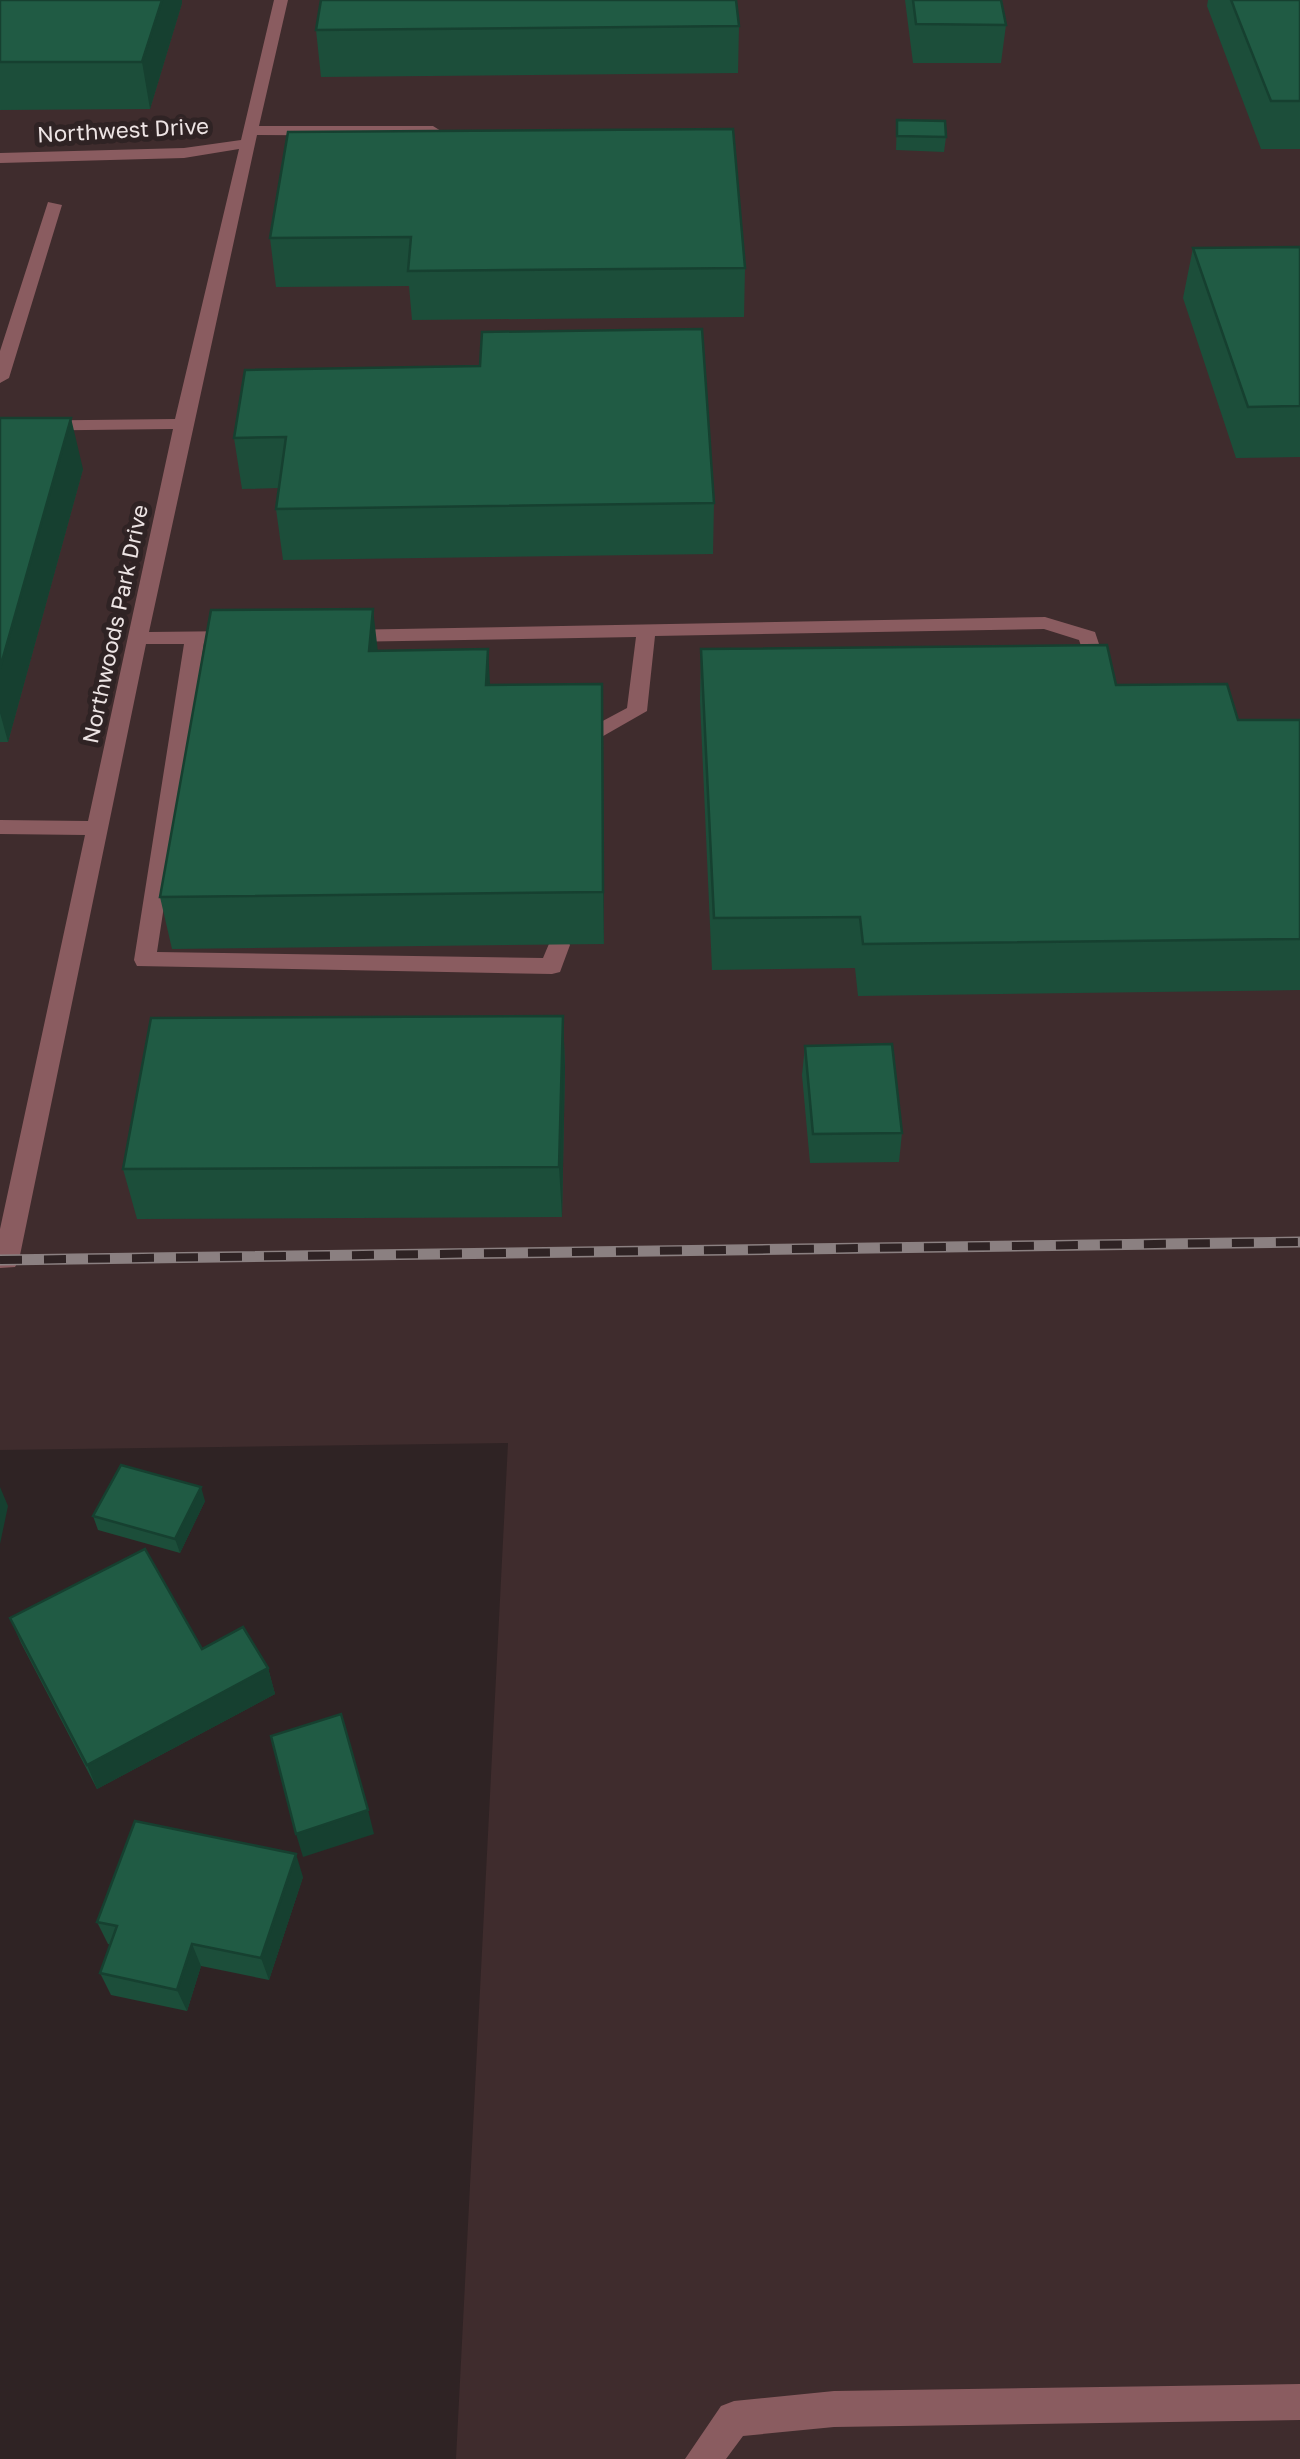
<svg xmlns="http://www.w3.org/2000/svg" width="1300" height="2459" viewBox="0 0 1300 2459" font-family="'Golos Text',sans-serif">
  <style>
    .built { fill: #3f2c2d }
    .lines { fill: none; stroke-linecap: round; stroke-linejoin: round }
    .minor { fill: #8a5c60; fill-rule: evenodd }
    .rail-casing { stroke: #8b8081; stroke-width: 11 }
    .rail { stroke: #2f2324; stroke-width: 8; stroke-dasharray: 22; stroke-linecap: butt }
    .wall { fill: #1c4e3a }
    .shaded-wall { fill: #164030 }
    .building { fill: #205b44; stroke: #164030; stroke-width: 2.5 }
    .labels { text-anchor: middle; stroke-width: 10; stroke-linejoin: round; paint-order: stroke }
    .far-street-label { font-size: 22px; fill: #ede4e4; stroke: #2f2324 }
  </style>
  <rect width="100%" height="100%" fill="#2f2324"/>
  <path class="built" d="M0,0H1300V2459H456L508,1443L0,1450Z"/>
  <g class="lines">
    <path class="minor" d="M274,0H288L259,126H433L441,131L433,136L257,135L149,632L237,631L247,637L237,643H204L157,952L543,958L551,939H567L570,945L560,972L552,974L137,966L134,960L184,644H146L19,1260L15,1267L0,1268V1229L85,835L0,834V820L88,821L173,429L0,431V421L175,419L239,149L184,158L0,163V153L184,148L241,140Z
      M48,202L62,205L9,378L0,383V351Z
      M1045,617L1095,632L1110,677L1107,681H1093L1079,640L1044,629L655,636L647,711L591,743L584,741L581,736L584,731L627,708L636,637L342,642L332,636L342,630Z
      M1300,2384V2420L834,2427L743,2436L726,2459H685L721,2406L734,2401L834,2391Z"/>
    <g class="rail-casing">
      <path id="rail" d="M0,1260L1300,1242"/>
    </g>
    <use href="#rail" class="rail"/>
  </g>
  <path class="wall" d="M0,0L182,3L150,109L0,110Z
    M905,0H1001L1006,25L1001,63H913Z
    M1208,0H1300V149H1261L1207,6Z
    M739,26L738,73L321,77L316,30Z
    M897,120L946,137L944,152L896,150Z
    M288,132L745,268L744,317L412,320L409,286L276,287L270,238Z
    M1300,247V457L1236,458L1183,298L1193,248Z
    M245,370L714,503L713,554L283,560L276,509L279,488L242,489L234,438Z
    M0,418L83,469L8,742H0Z
    M701,649L1116,685L1238,720H1300V990L858,996L855,968L712,970L700,701Z
    M378,651L490,685L602,684L604,944L172,949L160,897Z
    M563,1016L565,1067L562,1217L137,1219L123,1169Z
    M805,1046L902,1133L899,1162L810,1163L802,1075Z
    M205,1501L180,1553L98,1530L93,1516Z
    M10,1618L202,1649L268,1668L275,1694L97,1789L21,1643Z
    M303,1877L269,1980L201,1966L187,2011L111,1995L100,1973L111,1945L108,1944L97,1922Z"/>
  <path class="shaded-wall" d="M162,0H182V3L150,109L142,62Z
    M71,418L83,469L8,742L0,713V668Z
    M373,609L379,661L369,651Z
    M488,649L491,701L486,685Z
    M602,684L603,736L604,944L603,892Z
    M563,1016L565,1067L562,1217L559,1167Z
    M0,1487L8,1506L0,1544Z
    M201,1487L205,1501L180,1553L175,1539Z
    M268,1668L275,1694L97,1789L87,1765Z
    M368,1810L374,1834L303,1857L296,1834Z
    M296,1854L303,1877L269,1980L261,1958Z
    M192,1944L201,1966L187,2011L177,1990Z"/>
  <path class="building" d="M0,0H162L142,62H0Z
    M321,0H736L739,26L316,30Z
    M913,0H1001L1006,25L916,24Z
    M1231,0H1300V101H1271Z
    M897,120L945,121L946,137L897,136Z
    M733,129L745,268L408,271L411,237L270,238L288,132Z
    M1300,247V406L1248,407L1193,248Z
    M702,329L714,503L276,509L286,437L234,438L245,370L480,366L482,332Z
    M0,418H71L0,668Z
    M373,609L369,651L488,649L486,685L602,684L603,892L160,897L211,610Z
    M1107,645L1116,685L1227,684L1238,720H1300V939L863,944L860,917L714,918L701,649Z
    M563,1016L559,1167L123,1169L151,1018Z
    M892,1044L902,1133L813,1134L805,1046Z
    M121,1465L201,1487L175,1539L93,1516Z
    M145,1549L202,1649L243,1627L268,1668L87,1765L10,1618Z
    M341,1714L368,1810L296,1834L271,1736Z
    M135,1821L296,1854L261,1958L192,1944L177,1990L100,1973L117,1926L97,1922Z"/>
  <g class="labels">
    <g class="far-street-label">
      <text transform="translate(123 130) rotate(-3)" y="8">Northwest Drive</text>
      <text transform="translate(115 624) rotate(-78)" y="8">Northwoods Park Drive</text>
    </g>
  </g>
</svg>
